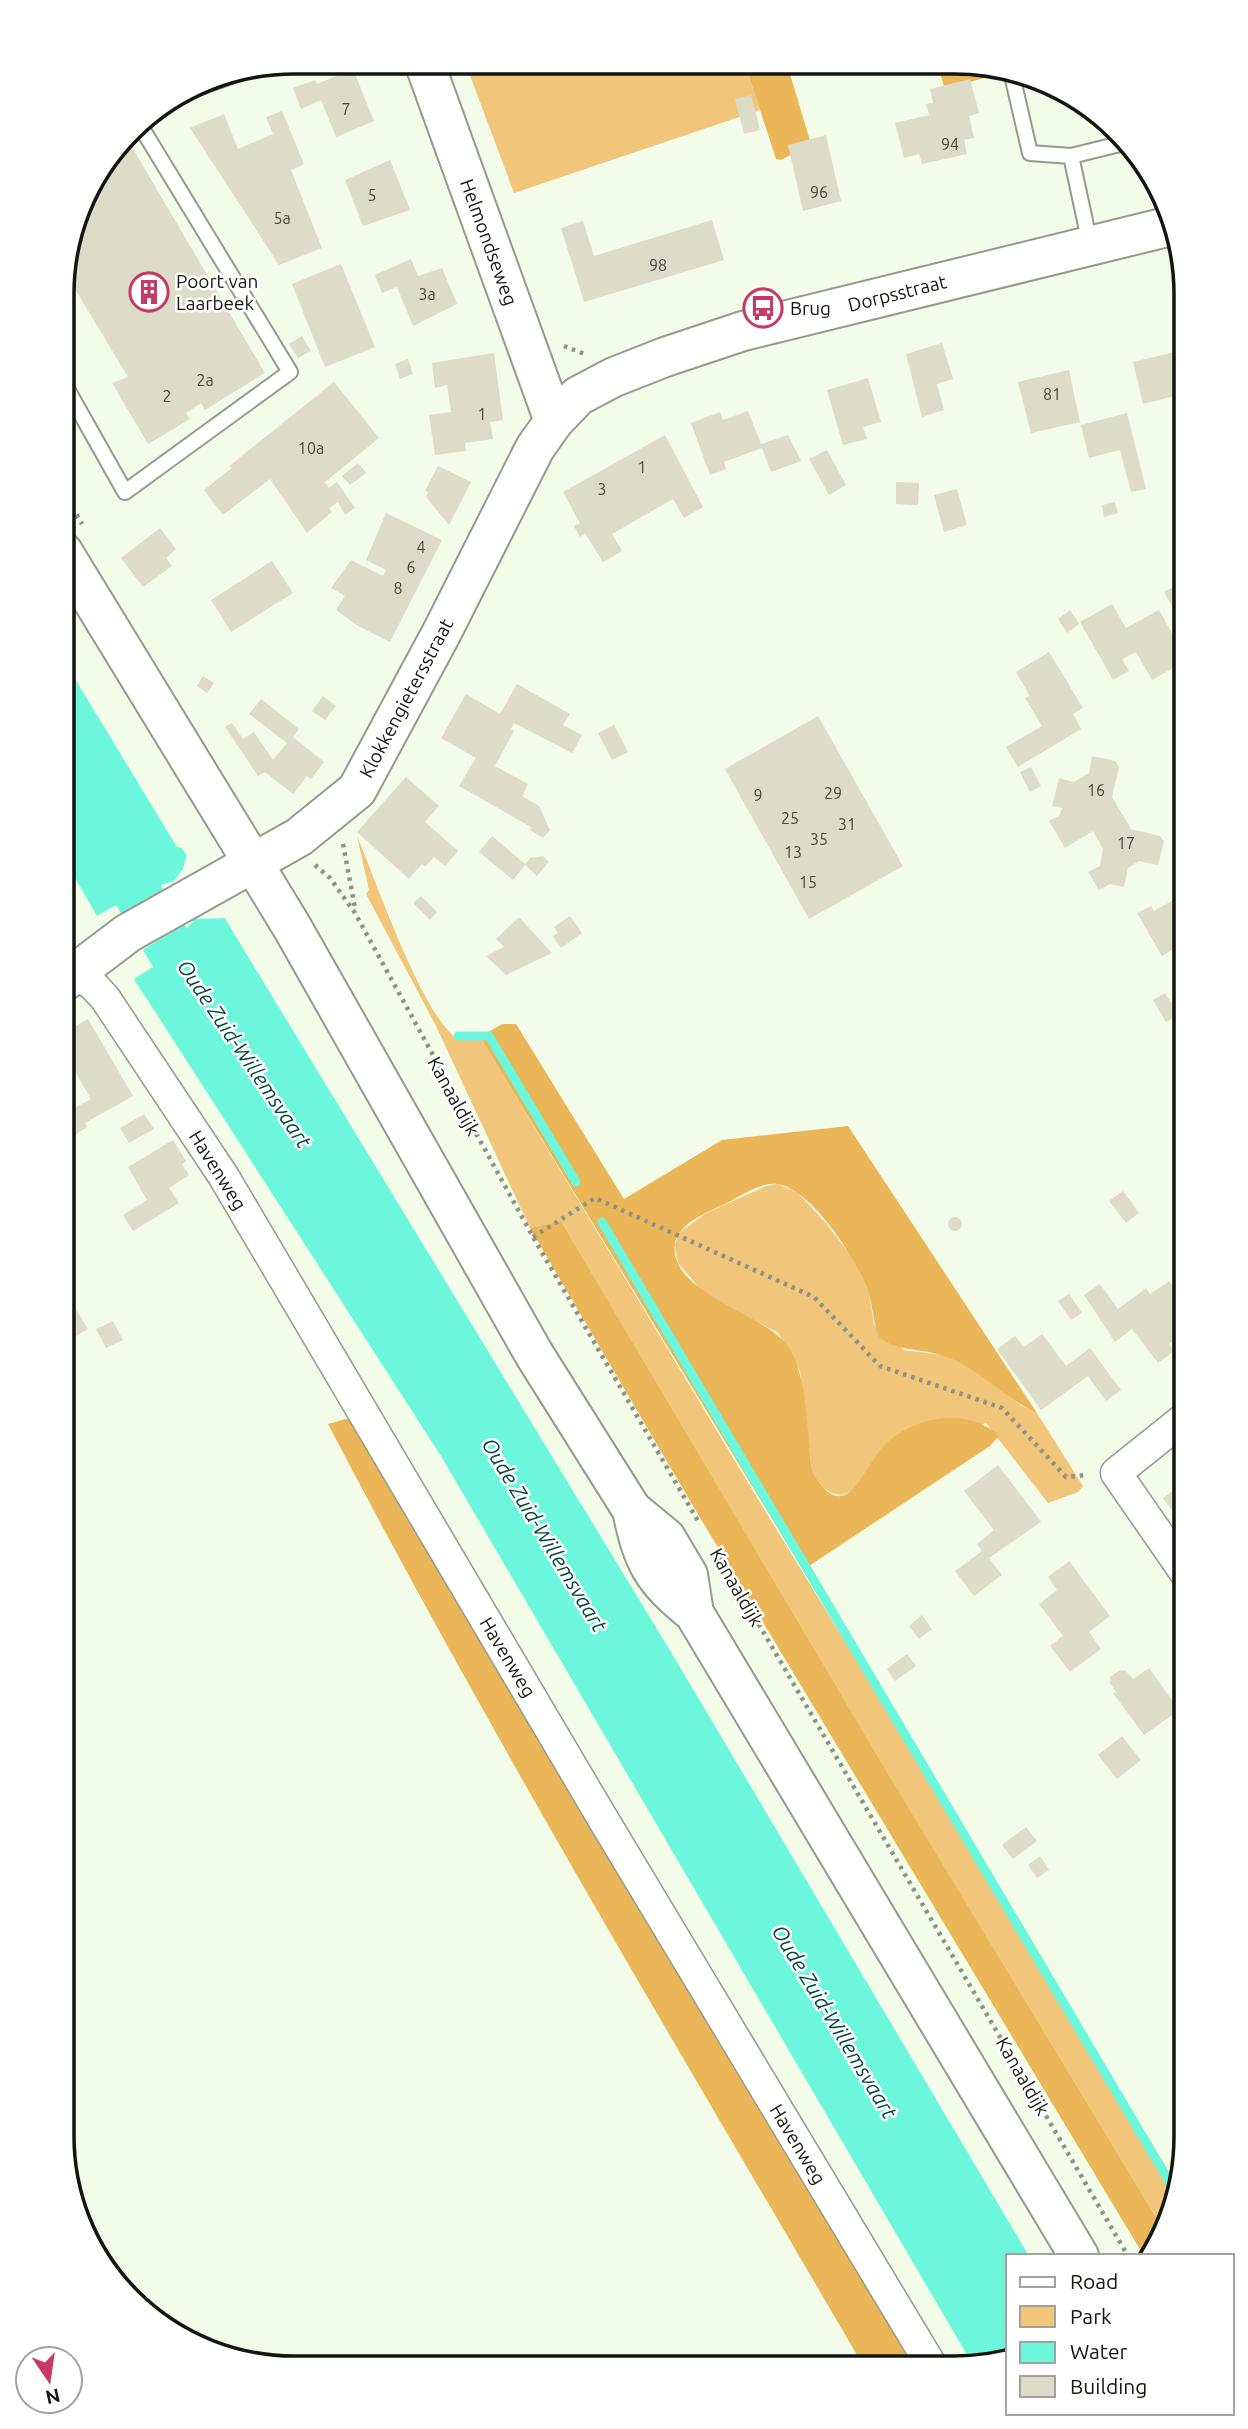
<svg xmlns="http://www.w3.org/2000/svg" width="1248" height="2429" viewBox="0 0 1248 2429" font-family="Ubuntu,sans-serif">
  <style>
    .green { fill: #f1c57a }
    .forest { fill: #ebb658 }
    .water { fill: #6cf6dc }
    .pier { fill: #f2fce9 }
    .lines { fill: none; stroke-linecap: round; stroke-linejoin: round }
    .stream { stroke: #6cf6dc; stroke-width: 9 }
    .building { fill: #dddcc8 }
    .lane-casing { stroke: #939c8b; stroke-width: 18 }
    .street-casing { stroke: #939c8b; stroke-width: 33 }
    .secondary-casing { stroke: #939c8b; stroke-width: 42 }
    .path { stroke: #8d9386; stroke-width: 4.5; stroke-dasharray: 3.5 5; stroke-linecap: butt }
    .lane { stroke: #fff; stroke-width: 14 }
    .street { stroke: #fff; stroke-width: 30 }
    .secondary { stroke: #fff; stroke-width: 38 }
    .labels { text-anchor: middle; stroke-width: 5; stroke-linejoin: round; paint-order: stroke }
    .number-label { font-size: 16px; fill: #46483e }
    .street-label { font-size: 19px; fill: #131610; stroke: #fff }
    .poi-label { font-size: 19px; fill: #131610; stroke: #fff; text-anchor: start }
    .water-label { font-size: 21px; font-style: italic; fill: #04463c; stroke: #fff }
    .rim { fill: none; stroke: #131610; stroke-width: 3.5 }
  </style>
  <rect width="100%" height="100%" fill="#f2fce9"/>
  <path class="green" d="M465,62L745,64L760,110L514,193Z
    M357,836C378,885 420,1011 458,1040L480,1037L750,1486L1162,2160L1178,2188L1165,2232L883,1765L561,1221L530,1228L436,1026L366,894L369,890Z
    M778,1184L798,1193L825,1222L856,1262L869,1293L874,1325L904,1350L942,1355L974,1369L1022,1406L1037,1413L1083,1486L1078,1492L1048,1503L986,1423L859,1484C839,1505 824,1492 812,1471L800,1371L778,1333L702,1291L678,1263L675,1245L679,1233L706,1213L766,1186Z"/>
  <path class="forest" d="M745,64H787L811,144L781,160L776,159Z
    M937,65L981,66L984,78L945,89Z
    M502,1024H516L624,1199L722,1140L848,1126L1037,1413C1002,1397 978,1366 940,1355C918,1348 898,1352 879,1337C873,1322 873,1306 868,1291C858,1261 811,1188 777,1184C760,1182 738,1198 723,1205C707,1212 678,1224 675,1244C669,1296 770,1312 791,1351C808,1382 807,1436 812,1471C845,1528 860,1474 883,1447C911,1416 969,1406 999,1436L990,1446L803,1570L480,1037Z
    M561,1221L883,1765L1165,2232L1151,2256H1144L696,1511L530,1228Z
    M360,1415L922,2368L864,2367C682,2055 495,1744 328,1424Z"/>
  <path class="water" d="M63,659L177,847L182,848L674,1657L1029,2256H1008V2359L973,2365L441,1456L134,979L153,967L116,905L97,916L63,857Z"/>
  <path class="pier" d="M188,851L228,918L195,919L187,928L184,925L139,952L118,916L163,889L161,885L174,881L183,869Z"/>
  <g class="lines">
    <path class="stream" d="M458,1036H489L576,1182
      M602,1222L1176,2193"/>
  </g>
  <path class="building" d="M353,69L374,121L336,137L321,100L301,109L293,88L315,80L317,84Z
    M970,79L979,113L969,116L974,138L964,140L967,154L922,164L919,154L904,158L895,123L929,115L926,104L933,103L930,89Z
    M751,95L760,130L744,134L735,99Z
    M282,111L304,164L291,170L322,248L279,265L190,128L224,114L238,149L273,134L266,117Z
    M826,135L841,201L803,211L788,145Z
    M126,137L265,373L205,410L201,403L186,413L190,419L148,444L112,383L128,377L63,269L85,191Z
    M390,160L410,210L363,226L345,180Z
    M712,220L724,260L584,302L561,228L583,221L594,256Z
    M411,259L418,276L442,268L457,304L413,326L397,287L382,293L375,275Z
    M341,264L375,347L325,367L292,284Z
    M302,336L311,351L298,358L289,344Z
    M942,343L953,379L937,384L944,410L922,417L906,354Z
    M1183,350L1187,393L1143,404L1133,362Z
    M494,353L503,420L490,422L493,439L465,443L466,451L435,455L429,415L451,412L447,385L435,388L432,363Z
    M408,359L413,374L400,379L395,364Z
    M1069,370L1080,422L1031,433L1018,382Z
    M868,378L881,422L863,427L867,439L843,445L827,390Z
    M334,382L379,438L325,482L329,488L337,482L355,508L345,515L338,502L329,508L332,512L307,533L270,479L223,515L204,490L232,468L229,466Z
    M748,411L761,444L788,435L801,461L771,472L762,448L724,462L726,469L710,475L691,423L720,412L723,420Z
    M1127,413L1146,489L1131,492L1120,450L1089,458L1081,425Z
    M665,435L703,507L684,518L673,499L612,534L622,551L603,562L585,533L580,537L574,526L580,523L563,492Z
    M827,450L846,485L829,495L809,459Z
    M358,463L366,473L350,485L342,476Z
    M438,466L471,482L449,525L426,497L428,492L425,491Z
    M896,482L919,483L918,505L896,504Z
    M957,489L967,525L944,532L934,495Z
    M1115,502L1118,513L1104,517L1102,505Z
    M386,513L442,540L390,642L358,626L336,610L345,596L331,588L351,560L383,576L386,570L366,560Z
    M160,528L176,549L166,558L172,566L143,587L121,558Z
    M272,561L293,593L231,632L211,600Z
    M1187,579V620L1182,623L1164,592Z
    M1112,604L1126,628L1159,610L1187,660L1152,680L1136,652L1122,659L1129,671L1113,680L1080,622Z
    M1070,610L1079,624L1067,633L1058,619Z
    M1049,652L1083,708L1073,714L1081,729L1018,767L1006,747L1042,726L1025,698L1030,696L1016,672Z
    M203,676L214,683L207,693L197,686Z
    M517,684L570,714L563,725L582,735L572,753L514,723L511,729L514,731L495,766L528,784L522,796L539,806L550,830L543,838L530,830L531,827L459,786L476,758L441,738L466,694L500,714Z
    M323,696L336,706L325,720L312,711Z
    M261,699L299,729L293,737L324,762L311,779L307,776L293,794L265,772L258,776L225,727L232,723L243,739L254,732L273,760L287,743L249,714Z
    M818,716L903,866L809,919L725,769Z
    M614,725L628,752L612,760L598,733Z
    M1092,756L1115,761L1119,767L1112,797L1131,829L1160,836L1164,841L1158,865L1139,861L1128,868L1124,887L1110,884L1099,890L1088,872L1100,866L1103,849L1093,831L1065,848L1049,821L1060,815L1062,808L1052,806L1059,778L1074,782L1089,773Z
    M1031,767L1041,786L1030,792L1020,772Z
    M406,777L439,806L425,822L458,851L445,866L434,857L425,867L422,864L409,879L357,832Z
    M492,836L525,864L530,858L543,856L549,862L537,876L525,865L513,880L479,852Z
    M1186,893L1187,895V966L1175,948L1162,956L1137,913L1151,906L1154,911Z
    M421,896L437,912L430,920L413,903Z
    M570,916L582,933L561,948L553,936L558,933L554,927Z
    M519,917L552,953L506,975L486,956L504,947L496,939Z
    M1165,993L1171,1003L1176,1000L1183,1013L1166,1022L1153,1000Z
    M88,1019L133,1096L85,1123L87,1127L69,1139L67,1112L91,1099L62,1049V1034Z
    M144,1114L154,1129L129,1143L120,1128Z
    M173,1140L186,1161L182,1164L189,1175L169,1188L179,1203L133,1231L123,1215L147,1200L128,1167Z
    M1123,1191L1139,1213L1126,1223L1109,1201Z
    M948 1224a7 7 0 1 1 14 0a7 7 0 1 1-14 0Z
    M1169,1281L1186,1304V1331L1169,1344L1174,1351L1158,1363L1132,1329L1115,1342L1084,1295L1100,1284L1118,1309L1146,1288L1150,1294Z
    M62,1286L88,1329L62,1344Z
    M1069,1294L1082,1313L1071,1320L1058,1301Z
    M113,1321L123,1340L106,1348L96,1329Z
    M1042,1334L1066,1366L1090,1348L1121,1390L1106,1401L1088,1376L1041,1410L997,1349L1015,1336L1024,1347Z
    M998,1465L1041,1522L989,1558L1002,1575L974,1596L955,1571L982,1551L977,1544L994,1530L964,1491Z
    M1186,1476V1538L1181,1531L1185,1528L1163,1498L1179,1486L1177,1483Z
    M1069,1561L1110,1616L1089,1632L1101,1649L1070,1672L1050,1646L1063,1636L1039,1604L1057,1590L1048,1577Z
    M922,1615L932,1629L919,1639L909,1626Z
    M907,1654L916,1666L895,1681L887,1669Z
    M1149,1668L1179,1710L1144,1735L1113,1693L1116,1692L1110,1683V1677L1120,1670L1126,1671L1133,1679Z
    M1122,1736L1141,1760L1117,1779L1098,1755Z
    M1026,1827L1037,1841L1013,1859L1002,1845Z
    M1040,1856L1049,1870L1037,1878L1028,1865Z
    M1186,2063V2088L1175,2072Z"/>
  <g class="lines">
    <g class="lane-casing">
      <path id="lane" d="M1011,71L1030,153L1071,156
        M178,95L248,70
        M1090,244L1071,156L1124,143
        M63,382L125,492L290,372L138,122"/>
    </g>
    <g class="street-casing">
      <path id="street" d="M62,963L93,985L105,998L224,1177L603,1819L933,2368
        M1186,1574L1116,1473L1186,1417"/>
    </g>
    <g class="secondary-casing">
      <path id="secondary" d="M424,62L554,421
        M63,552L292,927L534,1354L632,1510L666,1538L688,1575L694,1613
        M62,983L128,933L299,837L357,790L442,632L535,448L554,421L578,396L614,377L665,357L743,331L1175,225
        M632,1510C643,1563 652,1579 694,1613L1079,2256"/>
    </g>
    <path class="path" d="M564,346L585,354
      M63,493L82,524
      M343,844L355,908
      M315,865L330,878L355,913L533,1237L698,1521
      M533,1237L595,1198L814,1297L880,1366L1002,1408L1066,1477L1087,1475
      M720,1558L1128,2256"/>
    <use href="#lane" class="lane"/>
    <use href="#street" class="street"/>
    <use href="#secondary" class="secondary"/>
  </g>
  <defs>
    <g id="building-ring" transform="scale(2.0125)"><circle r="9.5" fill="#fff" stroke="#c73966" stroke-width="1.5"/><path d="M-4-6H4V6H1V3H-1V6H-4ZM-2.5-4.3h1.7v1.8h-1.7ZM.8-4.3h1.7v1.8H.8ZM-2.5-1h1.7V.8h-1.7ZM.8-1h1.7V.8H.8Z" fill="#c73966"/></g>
    <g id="bus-ring" transform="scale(2.0125)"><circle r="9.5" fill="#fff" stroke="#c73966" stroke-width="1.5"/><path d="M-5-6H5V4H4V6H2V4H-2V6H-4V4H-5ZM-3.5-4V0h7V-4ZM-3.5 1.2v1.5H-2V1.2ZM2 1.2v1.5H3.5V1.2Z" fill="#c73966"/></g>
  </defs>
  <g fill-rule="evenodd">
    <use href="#building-ring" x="149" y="292"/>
    <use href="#bus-ring" x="763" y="308"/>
  </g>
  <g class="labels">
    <g class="number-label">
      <text x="346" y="115">7</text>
      <text x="950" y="150">94</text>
      <text x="819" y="198">96</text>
      <text x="372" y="201">5</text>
      <text x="282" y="224">5a</text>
      <text x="658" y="271">98</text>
      <text x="427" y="300">3a</text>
      <text x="205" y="386">2a</text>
      <text x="1052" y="400">81</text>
      <text x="167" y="402">2</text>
      <text x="482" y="420">1</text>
      <text x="311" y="454">10a</text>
      <text x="642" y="473">1</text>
      <text x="602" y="495">3</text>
      <text x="421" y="553">4</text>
      <text x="411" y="573">6</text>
      <text x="398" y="594">8</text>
      <text x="1096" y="796">16</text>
      <text x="833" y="799">29</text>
      <text x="758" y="801">9</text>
      <text x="790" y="824">25</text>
      <text x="847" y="830">31</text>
      <text x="819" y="845">35</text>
      <text x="1126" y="849">17</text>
      <text x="793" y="858">13</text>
      <text x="808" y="888">15</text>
    </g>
    <g class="street-label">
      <text transform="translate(489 242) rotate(70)" y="7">Helmondseweg</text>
      <text transform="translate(897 293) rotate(-14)" y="7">Dorpsstraat</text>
      <text transform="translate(406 698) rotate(-62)" y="7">Klokkengietersstraat</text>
      <text transform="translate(454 1096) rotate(61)" y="7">Kanaaldijk</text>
      <text transform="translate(218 1170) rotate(58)" y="7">Havenweg</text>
      <text transform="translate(737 1587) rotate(60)" y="7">Kanaaldijk</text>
      <text transform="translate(508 1657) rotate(59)" y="7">Havenweg</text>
      <text transform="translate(1023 2076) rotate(60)" y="7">Kanaaldijk</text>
      <text transform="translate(798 2144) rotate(59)" y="7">Havenweg</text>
    </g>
    <g class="poi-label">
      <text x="176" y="288">Poort van<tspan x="176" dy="22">Laarbeek</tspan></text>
      <text x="790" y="315">Brug</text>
    </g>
    <g class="water-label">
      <text transform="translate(244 1054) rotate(56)" y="7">Oude Zuid-Willemsvaart</text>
      <text transform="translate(544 1535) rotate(59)" y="7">Oude Zuid-Willemsvaart</text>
      <text transform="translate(834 2022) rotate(59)" y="7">Oude Zuid-Willemsvaart</text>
    </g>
  </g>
  <path d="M0 0H1248V2429H0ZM294 74H954A220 220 0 0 1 1174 294V2136A220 220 0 0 1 954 2356H294A220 220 0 0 1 74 2136V294A220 220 0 0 1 294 74Z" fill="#fff" fill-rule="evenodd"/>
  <path class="rim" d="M294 74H954A220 220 0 0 1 1174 294V2136A220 220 0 0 1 954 2356H294A220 220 0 0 1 74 2136V294A220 220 0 0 1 294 74Z"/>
  <rect x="1006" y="2254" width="228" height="161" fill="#ffffff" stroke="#a1a29f" stroke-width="2"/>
  <rect x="1020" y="2277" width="35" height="10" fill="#ffffff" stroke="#a1a29f" stroke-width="2"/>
  <text x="1070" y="2289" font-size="21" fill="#131610">Road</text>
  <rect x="1020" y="2306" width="35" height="21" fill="#f1c57a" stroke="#a1a29f" stroke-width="2"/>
  <text x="1070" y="2324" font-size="21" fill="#131610">Park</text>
  <rect x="1020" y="2342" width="35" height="21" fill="#6cf6dc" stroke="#a1a29f" stroke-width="2"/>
  <text x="1070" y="2359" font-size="21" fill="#131610">Water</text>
  <rect x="1020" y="2376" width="35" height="21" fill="#dddcc8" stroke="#a1a29f" stroke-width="2"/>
  <text x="1070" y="2394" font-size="21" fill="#131610">Building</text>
  <g transform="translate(49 2380) rotate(167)"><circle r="33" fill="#ffffff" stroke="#a1a29f" stroke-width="2"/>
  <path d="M0-5L12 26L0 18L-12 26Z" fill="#c73966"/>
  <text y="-10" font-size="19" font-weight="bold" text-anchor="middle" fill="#131610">N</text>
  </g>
</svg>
